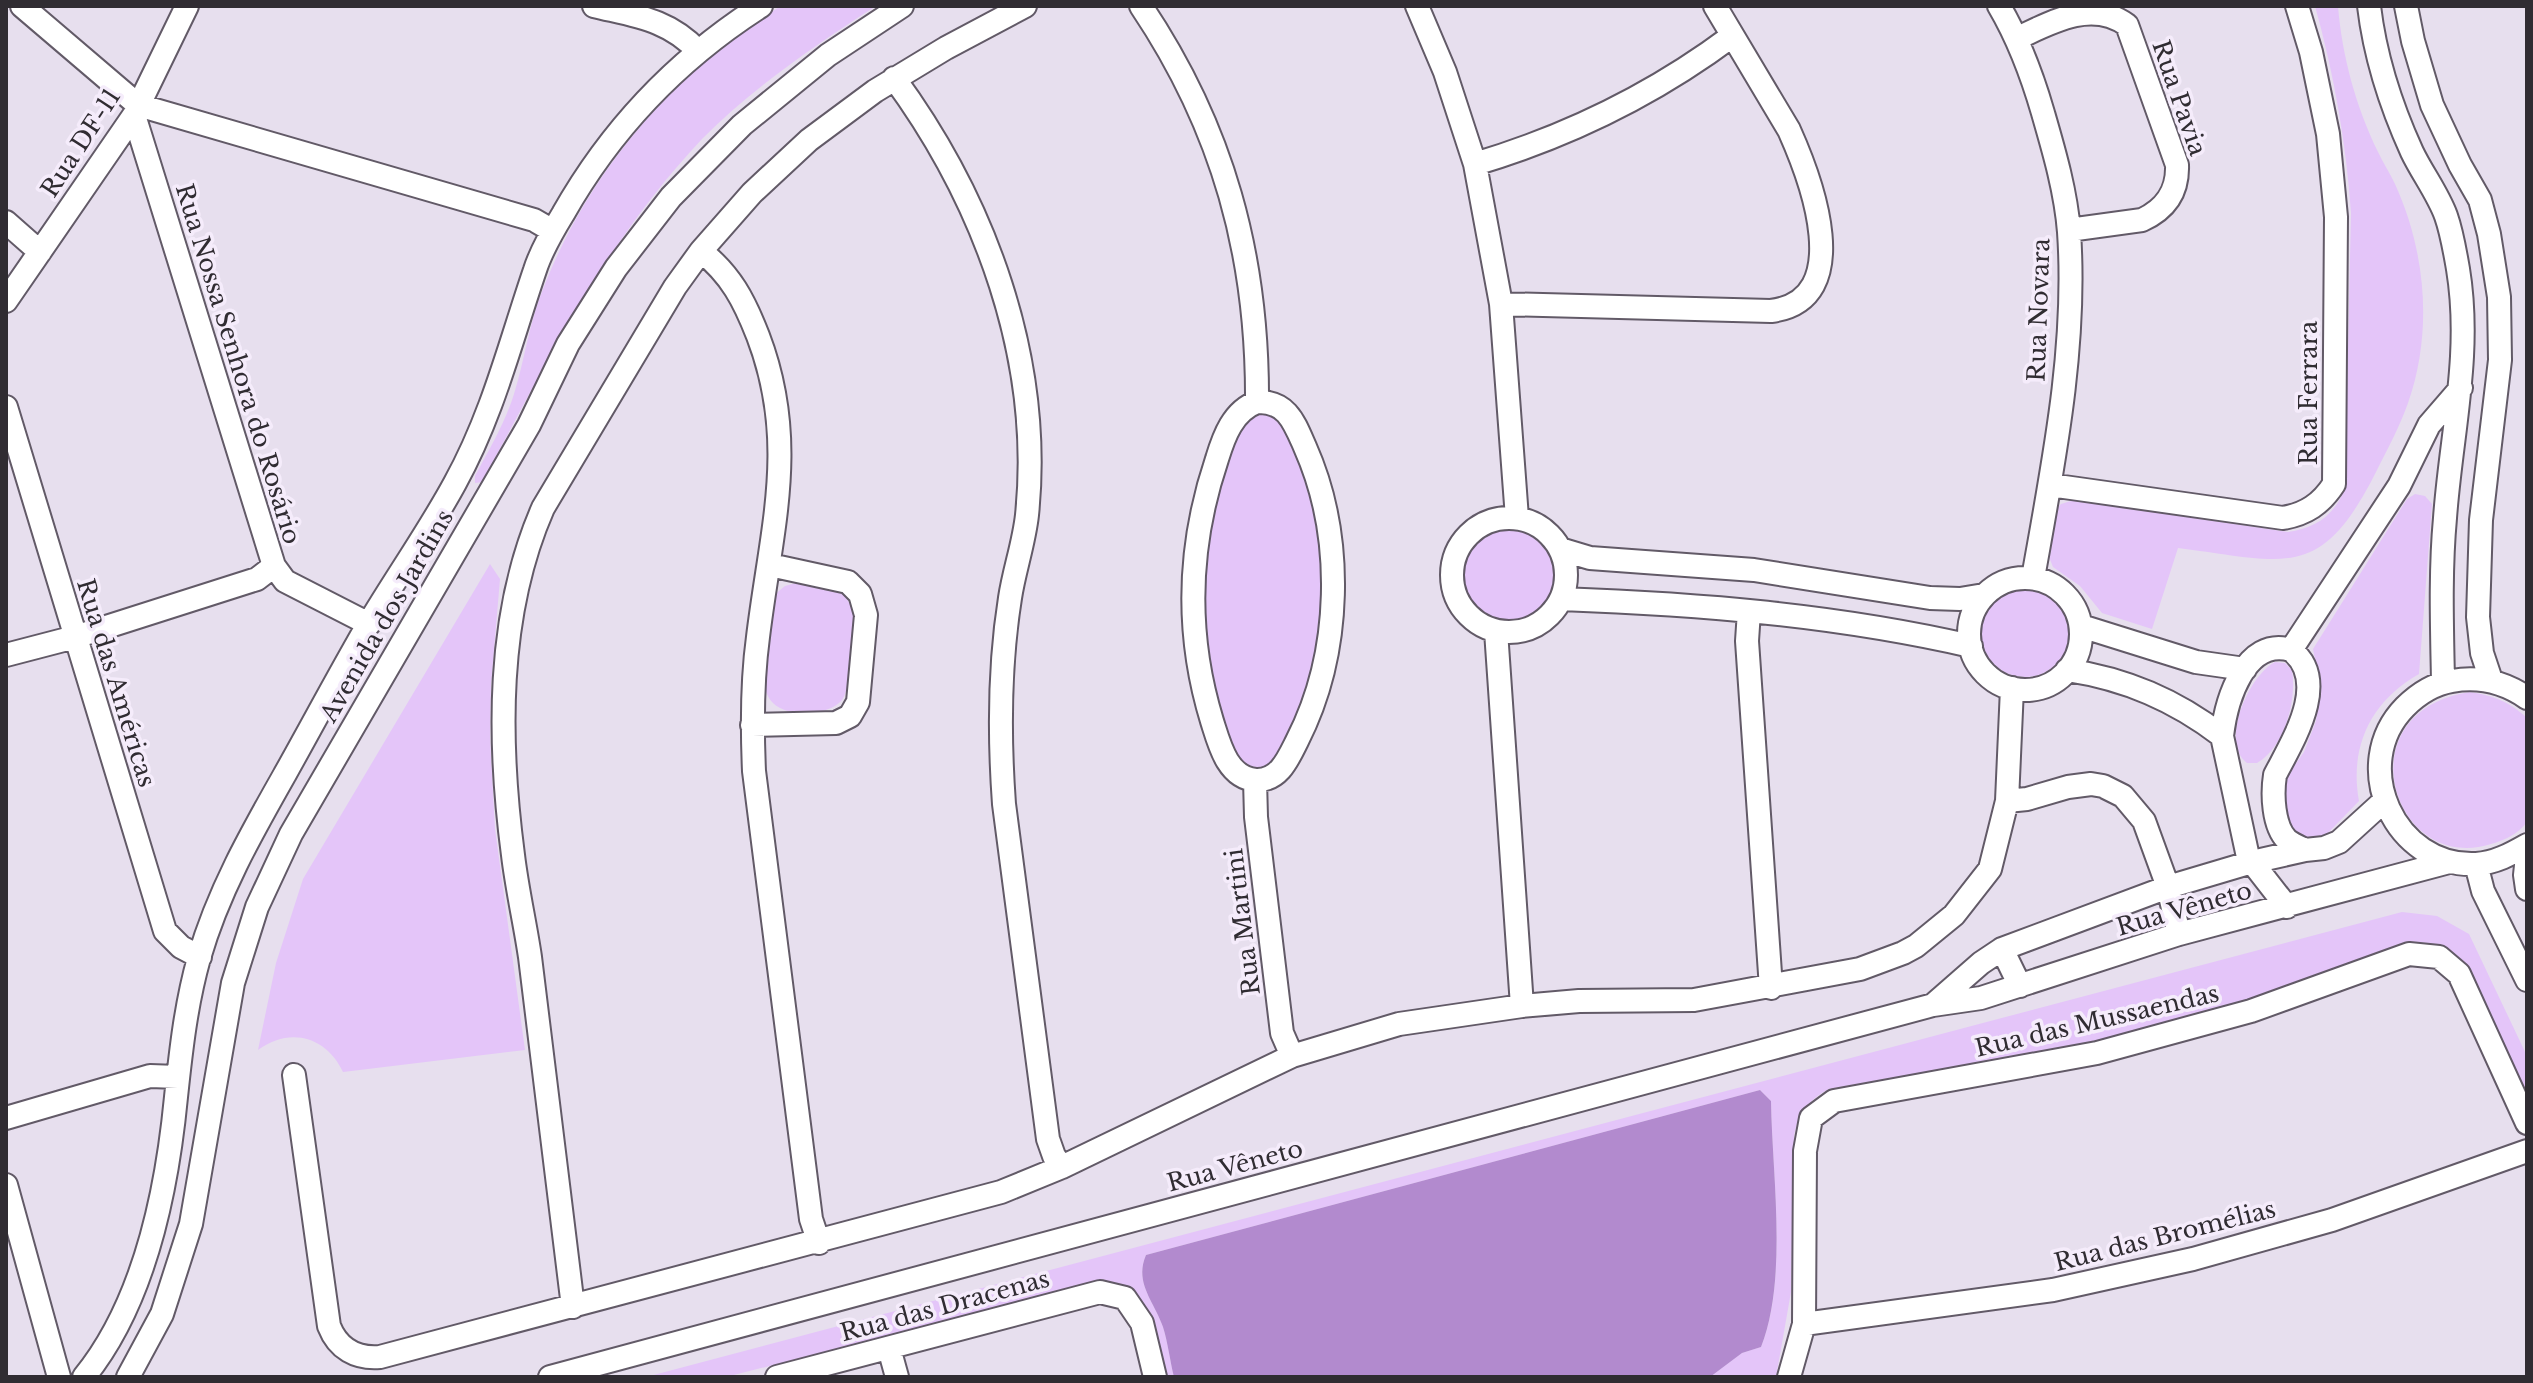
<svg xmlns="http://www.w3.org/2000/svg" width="2533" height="1383" viewBox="0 0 2533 1383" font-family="'Libre Baskerville',serif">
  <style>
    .green { fill: #e4c5f9 }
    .forest { fill: #b28ace }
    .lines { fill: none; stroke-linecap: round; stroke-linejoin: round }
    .minor-casing { stroke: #625a67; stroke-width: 26 }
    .minor { stroke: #fff; stroke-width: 22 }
    .labels { text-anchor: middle; stroke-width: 7; stroke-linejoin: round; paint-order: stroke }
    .street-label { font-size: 24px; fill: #302c32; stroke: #f5ecfb }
  </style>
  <rect width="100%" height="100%" fill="#e7dfee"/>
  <path class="green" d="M781,6H876C817,44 751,89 702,139C604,243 549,359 482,482L475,483V476C489,450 505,423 514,394C525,359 529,323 543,289C589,171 673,73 781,6Z
    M2315,6H2338C2342,56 2356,107 2378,152C2383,163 2390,173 2395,184C2426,252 2433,332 2408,403C2400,426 2388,448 2377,470C2321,582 2288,562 2178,548L2152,629L2102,613L2080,586L2053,567L2047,552L2055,510L2061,504L2074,500L2288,532C2316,528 2335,515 2345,488L2351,213C2346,142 2334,74 2315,6Z
    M1258,412C1280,412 1286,430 1294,447C1309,481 1319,521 1321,559C1322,579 1323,599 1321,619C1318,646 1290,792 1246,766C1233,758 1228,737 1224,723C1196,639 1199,558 1224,473C1230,450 1237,425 1258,412Z
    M2415,494L2425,496L2432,504L2419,674C2371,701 2349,747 2359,801L2324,837L2318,840L2297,839L2280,812L2285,779L2304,752L2316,721L2320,685L2313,649L2407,499Z
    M1464 575a45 45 0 1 1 90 0a45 45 0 1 1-90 0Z
    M490,564L500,579L491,685L490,738L495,829L525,1050L343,1072C327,1037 290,1026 258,1050L276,963L303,879Z
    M800,582C812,585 831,586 841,593C848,598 852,607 853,615C856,629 851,689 842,700C829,716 788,718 773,703C767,697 765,689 763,681L774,595L785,586Z
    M1981 633a44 44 0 1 1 88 0a44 44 0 1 1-88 0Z
    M2275,662L2285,663L2292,670C2297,700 2285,747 2257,763H2247C2219,743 2249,675 2275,662Z
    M2470,692C2494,696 2510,702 2527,718V822C2518,834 2505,840 2491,844C2392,875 2342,711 2470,692Z
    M2402,912L2437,916L2469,934L2527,1056V1107L2448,951C2431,942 2416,940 2398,945L2243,1002L2090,1043L1829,1089C1809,1099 1798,1114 1794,1136L1791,1292L1776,1377H1710L1742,1353L1761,1347C1788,1280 1772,1174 1771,1101L1760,1090L1146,1255C1134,1283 1154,1301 1163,1327C1168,1343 1170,1361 1174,1377H1162L1150,1324L1101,1282L726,1377H646Z"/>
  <path class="forest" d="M1760,1090L1771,1101C1772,1174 1788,1279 1761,1347L1742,1353L1710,1377H1174C1170,1361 1168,1343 1163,1327C1154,1301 1134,1283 1146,1255Z"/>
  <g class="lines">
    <g class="minor-casing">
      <path id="minor" d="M22,6L138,105L534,220L553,231
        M594,6C635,16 668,19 698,51
        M1141,6C1223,128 1258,256 1257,402
        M1417,6L1445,72L1475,164L1501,304L1517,518
        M1999,6C2019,40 2032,75 2043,113C2054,151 2066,192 2069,232C2077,348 2053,465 2033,578
        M2369,6C2375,56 2391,106 2412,152C2422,173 2438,194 2446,216C2452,233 2455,252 2458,269C2472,354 2451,434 2445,518C2440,572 2442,628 2443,682
        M2406,6L2413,41L2432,105L2460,165L2480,200L2489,234L2499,297L2500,360L2481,520L2478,617L2482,653L2491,680
        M2018,38C2053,21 2093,0 2127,25L2177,165C2178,191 2166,209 2142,220L2069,230
        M894,78C985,202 1043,359 1027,515C1024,543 1014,571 1010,598C999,667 999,735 1004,804L1048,1139L1054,1156L1062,1167
        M134,115L274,566L285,581L369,624
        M1475,164C1569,136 1653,95 1732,36
        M6,222L40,252
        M701,251C731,275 744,300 758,336C799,443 771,529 758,637C752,681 752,726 754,771L811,1219L819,1243
        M6,301L134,115L187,6
        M1501,304L1771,311C1857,300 1811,179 1789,130L1715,6
        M1257,402C1287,401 1294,422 1305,447C1345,537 1342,653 1297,741C1288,759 1279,781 1256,780C1227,778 1219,743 1212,721C1185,633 1188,545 1217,459C1224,436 1233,411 1257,402Z
        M6,407L165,931L181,947L200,957
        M2050,485L2283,518C2306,514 2321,504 2334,484L2336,217L2328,134L2311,52L2297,6
        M1452 575a57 57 0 1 1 114 0a57 57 0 1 1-114 0Z
        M1560,549L1590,558L1754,570L1930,598L1960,599L1984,595
        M1969 634a56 56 0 1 1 112 0a56 56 0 1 1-112 0Z
        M1561,599C1698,604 1836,615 1971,646
        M1749,611L1747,641L1771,988
        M2081,626L2196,662L2245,669
        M1496,631L1522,1006
        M2291,650L2399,486L2429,425L2461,388
        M6,655L75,637L257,579L274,566
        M2067,670C2126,679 2175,700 2222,736
        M2527,698C2504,682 2480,676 2452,681C2434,684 2418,694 2405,707C2348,765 2395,868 2476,864C2495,863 2511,854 2527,845
        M752,725L836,723L850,716L858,702L866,615L860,594L848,582L770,565
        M1255,780L1256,817L1282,1033L1292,1056
        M2007,801L2027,799L2068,787L2091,784L2103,786L2123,796L2144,821L2168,887L2179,934
        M2527,856L2525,875L2527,889
        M2476,864L2483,891L2527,980
        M2287,907L2248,857L2222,736C2226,701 2245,636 2291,650C2331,681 2292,742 2275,775C2272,794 2273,826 2287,840C2292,844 2299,847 2305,850
        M2002,949L2020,986
        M1933,1005L1981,963L2002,949L2168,887L2252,862L2305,850L2324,848L2339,842L2384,801
        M294,1075L329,1326C338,1349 356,1359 380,1357L1001,1192L1062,1167L1292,1056L1399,1024L1522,1006L1579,1001L1694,1000L1860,969L1903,953L1916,946L1954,915L1990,869L2007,801L2012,688
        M6,1118L150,1076L178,1077
        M6,1185L59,1377
        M573,1307C558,1191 544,1074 530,957C525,923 517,889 513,855C498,741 496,615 543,508L675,287L701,251L752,193L809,140L875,91L946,48L1025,6
        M1804,1324L2053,1290L2193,1259L2332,1220L2527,1151
        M889,1348L897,1377
        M84,1377C145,1302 167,1191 176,1097C181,1050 186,1004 199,958C218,892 251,834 285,774C313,724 340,673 369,623C397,576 429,531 455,483C493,414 510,343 535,270C541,251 552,232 563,214C611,129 678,59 761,6
        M128,1377L162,1314L191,1224L233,983L257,907L291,834L529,425L568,344L616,268L671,197L742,125L828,55L902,6
        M550,1377L1933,1005L1981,998L2179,934L2449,862
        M777,1377L1100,1292L1125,1298L1142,1323L1155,1377
        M1789,1377L1804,1324L1805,1151L1811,1118L1834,1101L2097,1053L2251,1011L2409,954L2439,957L2459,974L2527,1123"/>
    </g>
    <use href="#minor" class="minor"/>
  </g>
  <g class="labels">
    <g class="street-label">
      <text transform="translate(2179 98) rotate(71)" y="8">Rua Pavia</text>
      <text transform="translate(81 143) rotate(-57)" y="8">Rua DF-11</text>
      <text transform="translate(2039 310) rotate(-88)" y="8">Rua Novara</text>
      <text transform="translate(238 364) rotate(73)" y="8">Rua Nossa Senhora do Rosário</text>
      <text transform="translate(2309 393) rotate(-90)" y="8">Rua Ferrara</text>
      <text transform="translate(387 616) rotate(-60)" y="8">Avenida dos Jardins</text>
      <text transform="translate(116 683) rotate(73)" y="8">Rua das Américas</text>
      <text transform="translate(2184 909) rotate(-16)" y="8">Rua Vêneto</text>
      <text transform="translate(1243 922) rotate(-97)" y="8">Rua Martini</text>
      <text transform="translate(2097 1021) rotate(-13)" y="8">Rua das Mussaendas</text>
      <text transform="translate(1235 1166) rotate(-15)" y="8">Rua Vêneto</text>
      <text transform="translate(2165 1236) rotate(-14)" y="8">Rua das Bromélias</text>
      <text transform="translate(945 1306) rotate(-15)" y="8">Rua das Dracenas</text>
    </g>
  </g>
  <rect width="2533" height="1383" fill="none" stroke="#302c32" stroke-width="16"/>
</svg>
